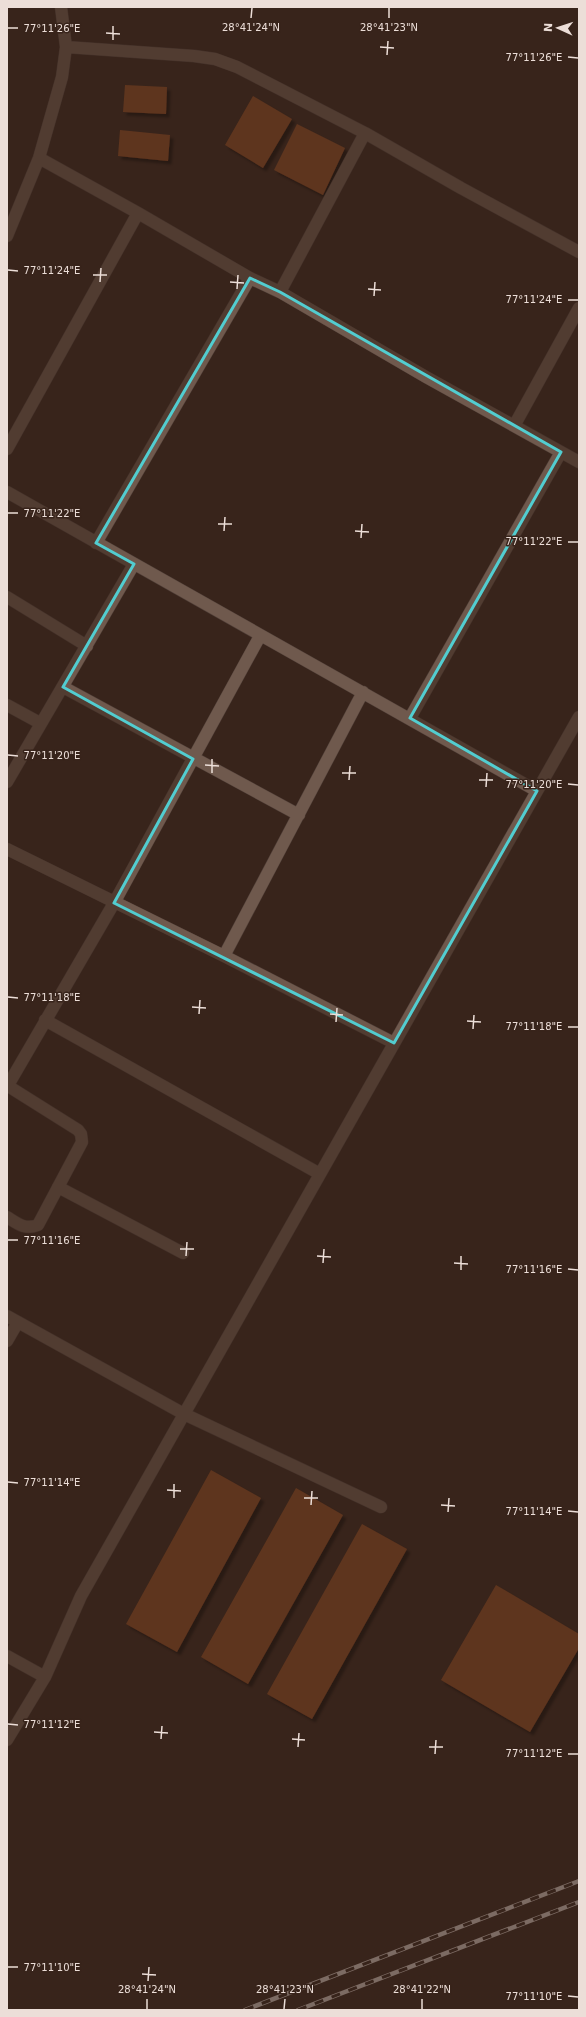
<svg xmlns="http://www.w3.org/2000/svg" width="586" height="2017" viewBox="0 0 586 2017" font-family="'DejaVu Sans',sans-serif">
  <style>
    .building { fill: #8c4821; filter: url(#shadow) }
    .lines { fill: none; stroke-linecap: round; stroke-linejoin: round }
    .street-casing { stroke: #503f38; stroke-width: 13 }
    .street { stroke: #6f594d; stroke-width: 12 }
    .rail-casing { stroke: #cfc0ba; stroke-width: 4.5 }
    .rail { stroke: #38241b; stroke-width: 3; stroke-dasharray: 9; stroke-linecap: butt }
    .marked { fill: none; stroke: #52cdd0; stroke-width: 3; stroke-linejoin: round }
    .ticks { fill: none; stroke: #ecded8; stroke-width: 1.5 }
    .ticks-label { font-size: 10px; text-anchor: middle; fill: #ecded8; stroke: #38241b; stroke-width: 3; stroke-linejoin: round; paint-order: stroke }
  </style>
  <defs>
    <filter id="shadow"><feDropShadow dx="3.5" dy="3.5" stdDeviation="1" flood-color="#0009"/></filter>
  </defs>
  <rect width="100%" height="100%" fill="#38241b"/>
  <path class="building" d="M125,85L167,87L166,114L123,112Z
    M253,96L292,119L263,168L225,145Z
    M297,124L345,148L323,195L274,170Z
    M120,130L170,135L168,161L118,156Z
    M211,1470L261,1498L177,1652L126,1624Z
    M296,1488L343,1515L248,1684L201,1657Z
    M362,1524L407,1549L312,1719L267,1694Z
    M496,1585L579,1634V1648L530,1732L441,1680Z"/>
  <g class="lines">
    <g class="street-casing">
      <path id="street" d="M66,47L194,56L215,59L237,67L365,133L461,188L579,252
        M39,158L138,213L250,278L280,292L426,377L579,462
        M7,236L39,158L62,77L66,47L61,7
        M280,292L365,133
        M514,426L579,308
        M7,449L138,213
        M7,492L537,791
        M96,543L250,278
        M7,597L87,646
        M63,687L299,815
        M7,705L40,723
        M410,718L561,452
        M7,782L134,564
        M7,849L224,956L394,1043
        M224,956L363,692
        M45,1020L320,1174
        M7,1087L114,903L260,636
        M58,1187L183,1253
        M7,1217C18,1224 25,1230 38,1225L82,1142L81,1134L78,1130L8,1086
        M7,1316L184,1414L381,1507
        M7,1341L18,1322
        M7,1656L45,1677
        M7,1740L45,1677L81,1596L579,717"/>
    </g>
    <use href="#street" class="street"/>
    <g class="rail-casing">
      <path id="rail" d="M245,2010L579,1881
        M298,2010L579,1902"/>
    </g>
    <use href="#rail" class="rail"/>
  </g>
  <path d="M0 0H586V2017H0ZM250,278L280,292L561,452L410,718L537,791L394,1043L114,903L193,759L63,687L134,564L96,543Z" fill="#38241b" fill-opacity=".55" fill-rule="evenodd"/>
  <path class="marked" d="M250,278L280,292L561,452L410,718L537,791L394,1043L114,903L193,759L63,687L134,564L96,543Z"/>
  <path class="ticks" d="M251,18L252,8M389,18V8M8,28H18M106,33L120,34M113,40V26M380,47L394,48M387,55L388,41M568,57L578,58M8,270L18,271M93,275H107M100,282L101,268M230,282L244,283M237,289L238,275M368,289L381,290M374,296L375,282M568,300H578M8,513H18M218,524H232M224,531L225,517M355,531L369,532M361,538L362,524M568,542H578M8,755L18,756M205,765L219,766M212,773V759M342,773H356M349,780L350,766M479,780H493M568,784L578,785M486,787L487,773M8,997L18,998M192,1007L206,1008M199,1014L200,1000M330,1014L343,1015M467,1021L481,1022M336,1022L337,1008M568,1027H578M473,1029L474,1015M8,1240H18M180,1249H194M186,1256L187,1242M317,1256L331,1257M323,1263L324,1249M454,1263L468,1264M568,1269L578,1270M461,1270V1256M8,1482L18,1483M167,1490L181,1491M174,1498V1484M304,1498H318M311,1505L312,1491M441,1505L455,1506M568,1511L578,1512M448,1512L449,1498M8,1724L18,1725M154,1732L168,1733M161,1739L162,1726M292,1739L305,1740M298,1747L299,1733M429,1747H443M435,1754L436,1740M568,1754H578M8,1967H18M142,1974L156,1975M148,1981L149,1967M568,1996L578,1997M147,2009V1999M284,2009L285,1999M422,2009V1999"/>
  <g class="ticks-label">
    <text x="251" y="31">28°41'24"N</text>
    <text x="389" y="31">28°41'23"N</text>
    <text x="52" y="32">77°11'26"E</text>
    <text x="534" y="61">77°11'26"E</text>
    <text x="52" y="274">77°11'24"E</text>
    <text x="534" y="303">77°11'24"E</text>
    <text x="52" y="517">77°11'22"E</text>
    <text x="534" y="545">77°11'22"E</text>
    <text x="52" y="759">77°11'20"E</text>
    <text x="534" y="788">77°11'20"E</text>
    <text x="52" y="1001">77°11'18"E</text>
    <text x="534" y="1030">77°11'18"E</text>
    <text x="52" y="1244">77°11'16"E</text>
    <text x="534" y="1273">77°11'16"E</text>
    <text x="52" y="1486">77°11'14"E</text>
    <text x="534" y="1515">77°11'14"E</text>
    <text x="52" y="1728">77°11'12"E</text>
    <text x="534" y="1757">77°11'12"E</text>
    <text x="52" y="1971">77°11'10"E</text>
    <text x="147" y="1993">28°41'24"N</text>
    <text x="285" y="1993">28°41'23"N</text>
    <text x="422" y="1993">28°41'22"N</text>
    <text x="534" y="2000">77°11'10"E</text>
  </g>
  <rect width="586" height="2017" fill="none" stroke="#ecded8" stroke-width="16"/>
  <g transform="translate(558 28) rotate(273)" stroke="#38241b" stroke-width="3" paint-order="stroke">
  <path d="M0-3L7 15L0 10L-7 15Z" fill="#ecded8"/>
  <text y="-6" font-size="11" font-weight="bold" text-anchor="middle" fill="#ecded8">N</text>
  </g>
</svg>
